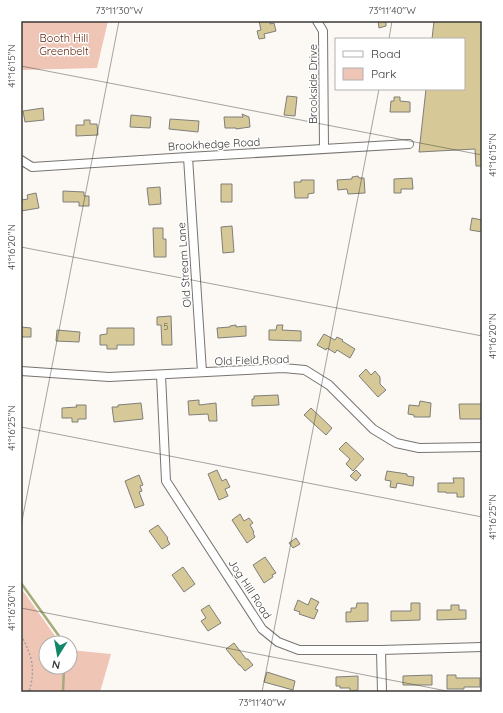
<svg xmlns="http://www.w3.org/2000/svg" width="503" height="713" viewBox="0 0 503 713" font-family="Quicksand,sans-serif">
  <style>
    .green { fill: #efc5b6 }
    .lines { fill: none; stroke-linecap: round; stroke-linejoin: round }
    .stream { stroke: #a6ab7a; stroke-width: 2.5 }
    .building { fill: #d6c997; stroke: #7f7e7a }
    .minor-casing { stroke: #777471; stroke-width: 10 }
    .path { stroke: #a3a09d; stroke-width: 1.5; stroke-dasharray: 2 2; stroke-linecap: butt }
    .minor { stroke: #fff; stroke-width: 8 }
    .ticks { fill: none; stroke: #3b3a38; stroke-width: 1; stroke-opacity: 0.45 }
    .labels { text-anchor: middle; stroke-width: 3; stroke-linejoin: round; paint-order: stroke }
    .number-label { font-size: 9px; fill: #625e50 }
    .park-label { font-size: 11px; fill: #5e2006; stroke: #fff }
    .street-label { font-size: 11px; fill: #3b3a38; stroke: #fff }
    .neatline { fill: none; stroke: #3b3a38; stroke-width: 1.5 }
    .ticks-label { font-size: 10px; text-anchor: middle; fill: #3b3a38 }
  </style>
  <rect width="100%" height="100%" fill="#fcf9f4"/>
  <path class="green" d="M21,21H108L97,68L21,70Z
    M21,588L60,643H46V667H70V650L111,654L100,692H21Z"/>
  <g class="lines">
    <path class="stream" d="M21,583L59,636L61,643
      M63,692L64,667"/>
  </g>
  <path class="building" d="M259,21H270V24L274,23L276,31L264,34L265,38L259,39L257,31L261,30Z
    M378,21H386V26L379,28Z
    M434,21H482V166H476L475,149L419,152L426,89H464V39H432Z
    M287,96L297,97L295,116L284,115Z
    M394,97H400V101L410,102V112H390L391,101H394Z
    M43,108L44,120L25,122L23,111Z
    M242,114L249,117L250,127L236,129V128H225L224,117H243Z
    M131,115L151,117L150,128L130,127Z
    M170,119L199,121L198,132L169,129Z
    M84,120H90V124H97L98,135L76,136V125H84Z
    M358,176L359,178H364L365,193L348,194L347,189L338,190L337,180L352,179V177Z
    M412,178L413,189H401V193H394V179Z
    M301,180H314V193L308,194V198H295L294,182H301Z
    M221,184H232V202H221Z
    M160,187L161,204L149,205L147,188Z
    M63,191L84,192V196H89V206H79V202H63Z
    M36,193L39,208L21,211V200L28,199L27,195Z
    M472,218L482,220V232L470,230Z
    M232,226L234,252L223,253L221,227Z
    M153,228H163V239H166V257H154Z
    M171,316L172,345H162L161,325H157V317Z
    M236,325V327L246,326V336L218,338L217,328L230,327V326Z
    M277,325H283L282,330L301,331V341L269,340V330H276Z
    M21,327L31,328V337H22V335H21Z
    M107,328H134V345H117V349H107V345H100V335L107,334Z
    M57,330L80,332L79,342L56,341Z
    M324,334L335,340L337,337L343,340L342,341L355,349L350,358L337,350L335,353L327,348L326,350L317,345Z
    M366,369L371,375L375,371L380,377V384L386,390L378,397L359,376Z
    M278,395L279,405L252,406V399H254V396Z
    M199,400V405L216,403L217,421H209L208,414L189,415L188,401Z
    M420,401L431,403L430,417H414V415L408,414L409,405L419,406Z
    M141,403L143,419L114,422L112,407H118V405Z
    M459,404H482V419H460Z
    M76,405H86V419H78V422H72V418H62V408L77,407Z
    M311,408L332,428L326,435L304,415Z
    M346,442L364,459L353,471L346,464L350,459L339,449Z
    M217,470L222,481L226,479L230,487L225,489L228,496L219,500L208,474Z
    M356,470L361,475L356,481L350,476Z
    M387,471L407,474V476L414,477L413,486L397,483L396,488L390,487L391,481L385,480Z
    M139,475L143,485L140,486L142,491L139,492L144,505L135,508L125,481Z
    M453,478H464V497H457V493H446V492H438V483H454Z
    M240,514L244,521L249,518L253,523L250,525L254,532L253,533L255,537L247,543L232,520Z
    M158,525L168,538L167,539L170,544L162,549L149,531Z
    M296,538L300,544L293,548L289,543Z
    M265,557L276,573L272,575L273,577L264,583L253,565Z
    M183,567L195,584L184,592L172,575Z
    M311,598L319,602L315,609L318,610L314,619L299,614L300,612L294,610L298,600L308,605Z
    M357,603H368V621L346,622V612H351V608H356Z
    M411,603H420V620L391,621V611H411Z
    M209,605L221,623L208,631L201,621L206,618L201,610Z
    M451,605H459V610H466V619L437,620V610H451Z
    M234,643L246,659H248L253,665L245,671L240,665H239L226,649Z
    M267,672L295,681L293,690L264,682Z
    M432,675V685H403V676Z
    M447,675H456V678H480V687H464V689H447Z
    M358,676V690L350,691V688H340V686H336V677Z"/>
  <g class="lines">
    <g class="minor-casing">
      <path id="minor" d="M317,21L323,31L324,149
        M188,157L202,372
        M21,160L32,167L188,157L409,144
        M21,371L109,377L283,368L305,370L329,385L373,429L396,443L419,448L482,447
        M161,375L166,481L262,629L278,642L299,650H381L482,647
        M381,650L382,692"/>
    </g>
    <path class="path" d="M21,635C32,656 36,668 29,692"/>
    <use href="#minor" class="minor"/>
  </g>
  <path class="ticks" d="M389,39L392,21M21,66L482,155M21,247L482,336M21,427L482,517M21,526L119,21M21,608L452,692M262,692L379,89"/>
  <g class="labels">
    <g class="number-label">
      <text x="166" y="330">5</text>
    </g>
    <g class="park-label">
      <text x="64" y="42">Booth Hill<tspan x="64" dy="13">Greenbelt</tspan></text>
    </g>
    <g class="street-label">
      <text transform="translate(313 84) rotate(-90)" y="4">Brookside Drive</text>
      <text transform="translate(214 144) rotate(-3)" y="4">Brookhedge Road</text>
      <text transform="translate(184 265) rotate(-94)" y="4">Old Stream Lane</text>
      <text transform="translate(252 360) rotate(-2)" y="4">Old Field Road</text>
      <text transform="translate(250 589) rotate(57)" y="4">Jog Hill Road</text>
    </g>
  </g>
  <rect width="503" height="713" fill="none" stroke="#ffffff" stroke-width="44"/>
  <rect x="335" y="38" width="130" height="52" fill="#ffffff" stroke="#b1b0af"/>
  <rect x="343" y="51" width="20" height="6" fill="#ffffff" stroke="#b1b0af"/>
  <text x="371" y="58" font-size="12" fill="#3b3a38">Road</text>
  <rect x="343" y="68" width="20" height="12" fill="#efc5b6" stroke="#b1b0af"/>
  <text x="371" y="78" font-size="12" fill="#3b3a38">Park</text>
  <g transform="translate(58 655) rotate(191)"><circle r="19" fill="#ffffff" stroke="#b1b0af"/>
  <path d="M0-3L7 15L0 10L-7 15Z" fill="#108768"/>
  <text y="-6" font-size="11" font-weight="bold" text-anchor="middle" fill="#3b3a38">N</text>
  </g>
  <rect x="22" y="22" width="459" height="669" class="neatline"/>
  <g class="ticks-label">
    <text x="119" y="14">73°11'30"W</text>
    <text x="392" y="14">73°11'40"W</text>
    <text transform="translate(11 66) rotate(-90)" y="4">41°16'15"N</text>
    <text transform="translate(492 155) rotate(-90)" y="4">41°16'15"N</text>
    <text transform="translate(11 247) rotate(-90)" y="4">41°16'20"N</text>
    <text transform="translate(492 336) rotate(-90)" y="4">41°16'20"N</text>
    <text transform="translate(11 428) rotate(-90)" y="4">41°16'25"N</text>
    <text transform="translate(492 517) rotate(-90)" y="4">41°16'25"N</text>
    <text transform="translate(11 608) rotate(-90)" y="4">41°16'30"N</text>
    <text x="262" y="706">73°11'40"W</text>
  </g>
</svg>
